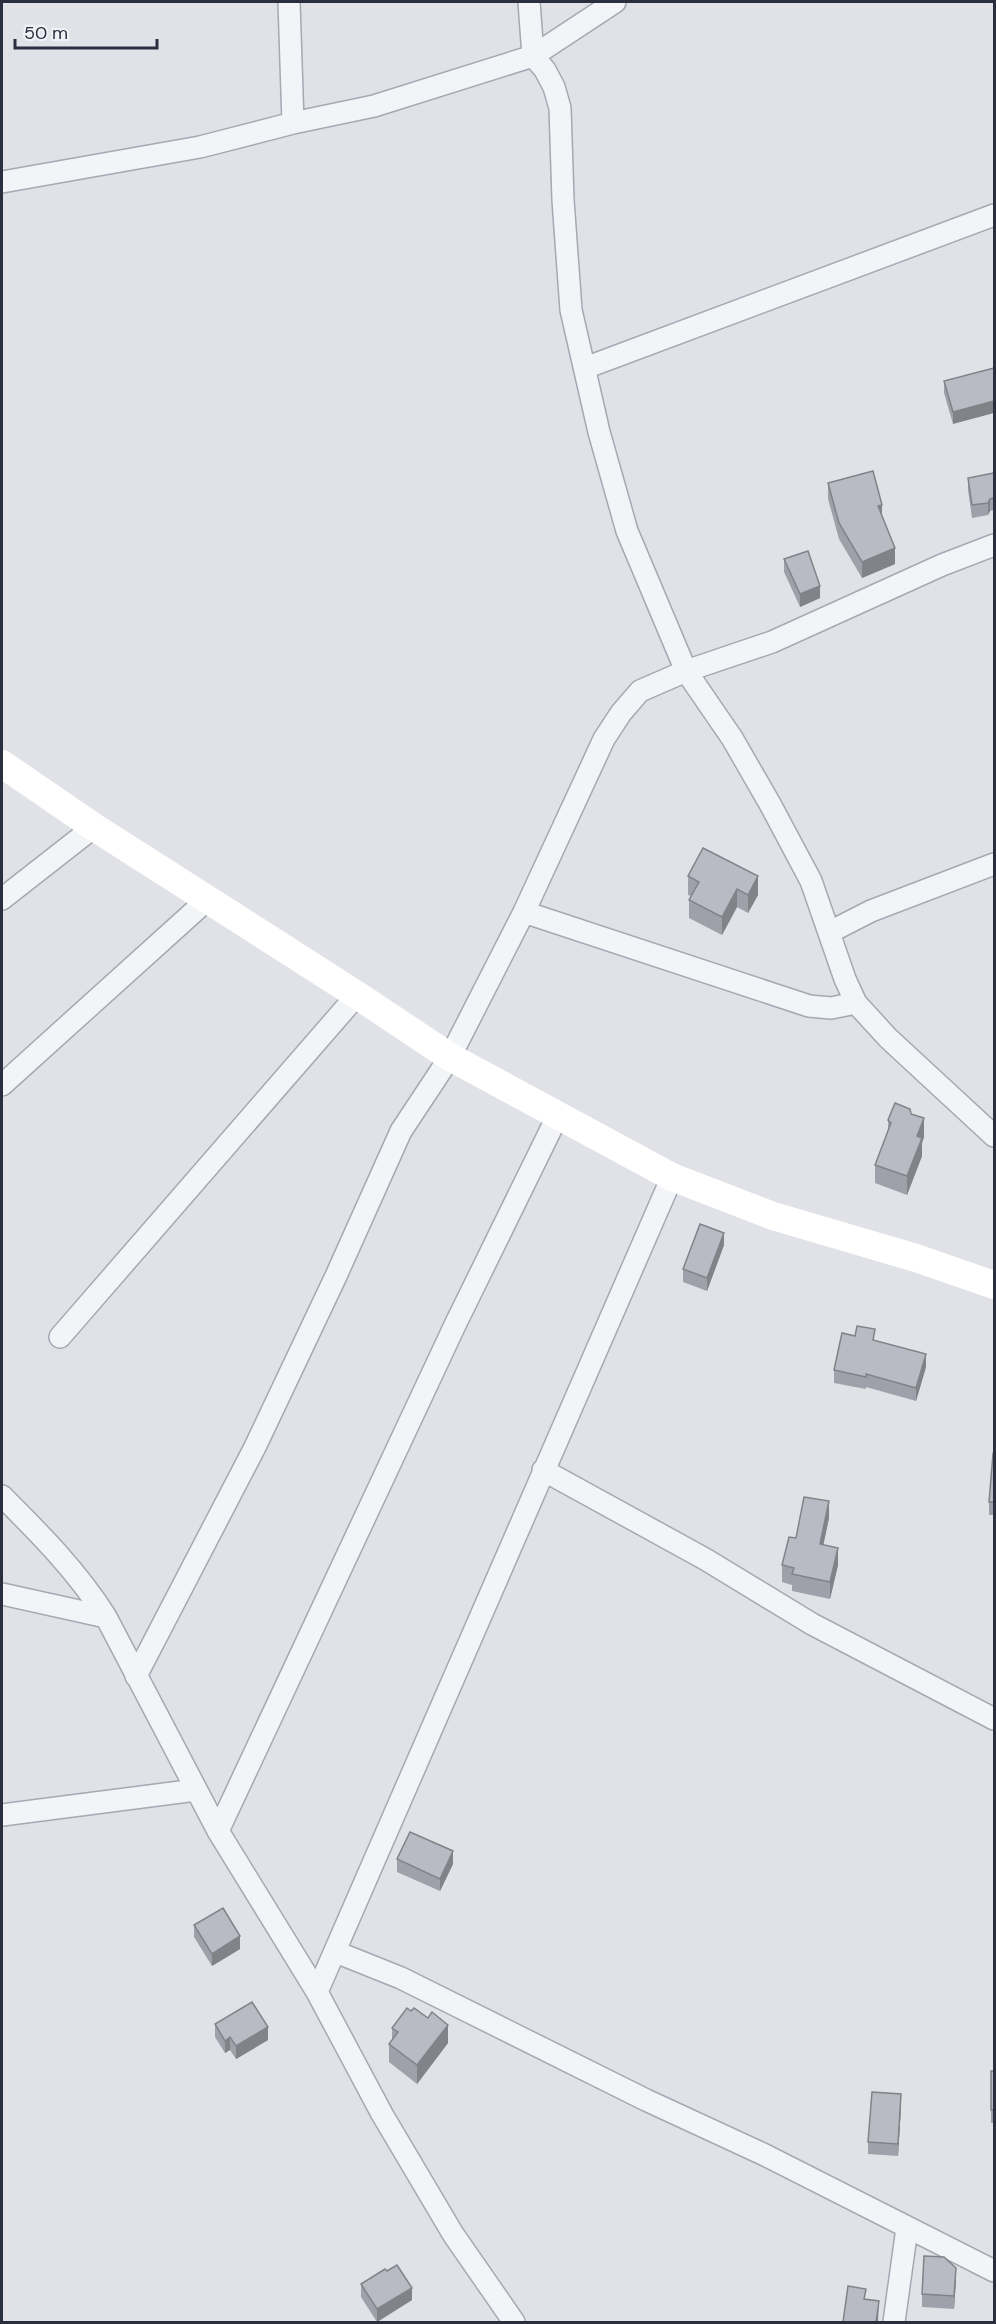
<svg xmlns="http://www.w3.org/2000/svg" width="996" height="2324" font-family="'DM Sans',sans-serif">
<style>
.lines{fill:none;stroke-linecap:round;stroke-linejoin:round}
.street-casing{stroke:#a6a8b2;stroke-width:24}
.street{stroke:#f3f4f7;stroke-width:21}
.secondary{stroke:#fff;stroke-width:28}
.wall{fill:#9ea1a9}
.shaded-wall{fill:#818389}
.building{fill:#b8bbc4;stroke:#818389;stroke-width:1.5}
</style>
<rect width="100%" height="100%" fill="#e1e2e8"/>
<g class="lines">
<g class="street-casing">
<path id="street" d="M289,2L293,123
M529,2L533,56L545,70L554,87L560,108L563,200L571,310L599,432L627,531L686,671L732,738L770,804L811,881L845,979L856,1003L888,1038L994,1136
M2,182L200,147L293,123L374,106L533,56L615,2
M585,368L994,215
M2,899L94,827
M524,912L809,1006L831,1008L856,1003
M830,932L871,911L994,864
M2,1085L207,900
M60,1337L357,995
M543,1470L705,1559L812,1624L994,1719
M2,1496C40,1534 77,1571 106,1617L218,1831L317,1992L382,2114L453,2234L514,2322
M2,1594L106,1617
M136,1676L255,1447L336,1276L401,1131L450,1057L524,912L604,739L621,713L640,691L686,671L772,642L942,565L994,545
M2,1815L196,1790
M218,1831L455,1325L557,1117
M336,1952L401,1978L646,2100L765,2155L994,2271
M317,1992L672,1177
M894,2322L907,2228"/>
</g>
<use href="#street" class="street"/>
<path class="secondary" d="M2,764L94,827L357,995L450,1057L672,1177L773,1216L916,1258L994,1285"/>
</g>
<path class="wall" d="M994,368L953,424L944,393V381Z
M994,473V510L990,511L988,515L972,518L968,490V478Z
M828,483L882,516L895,564L862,578L839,539L828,499Z
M784,559L820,598L800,607L784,572Z
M688,876L758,895L748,913L737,907L722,935L689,918V900L691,896L688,895Z
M911,1114L924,1137L922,1143V1156L907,1195L875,1183V1165L888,1132V1120Z
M724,1245L707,1291L683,1282V1269Z
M875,1340L926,1367L916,1401L866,1387V1389L834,1383V1370Z
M994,1455V1515H989V1502Z
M829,1518L823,1545L838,1565L830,1599L792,1591V1585L782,1582V1565L796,1538Z
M397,1859L453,1864L440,1891L397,1872Z
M194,1925L240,1949L212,1966L194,1937Z
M215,2024L268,2040L236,2059L230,2050L225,2053L215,2037Z
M392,2028L448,2043L417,2084L389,2062V2044L392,2040Z
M991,2071H994V2123H991Z
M901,2106L898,2156L868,2154V2142Z
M956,2280L954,2309L922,2307V2294Z
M361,2284L412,2300L377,2322L361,2297Z"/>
<path class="shaded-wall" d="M994,401V413L953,424V412Z
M990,499V511L988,515V503Z
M882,505V521L878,506Z
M895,548V564L862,578V562Z
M820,586V598L800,607V594Z
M758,876V895L748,913V895Z
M737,889V907L722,935V917Z
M924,1118V1137L922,1143V1156L907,1195V1176L917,1136Z
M724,1233V1245L707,1291V1278Z
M926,1354V1367L916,1401V1388Z
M829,1501V1518L820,1561V1544Z
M838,1548V1565L830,1599V1582Z
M453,1851V1864L440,1891V1879Z
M240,1936V1949L212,1966V1954Z
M448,2025V2043L417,2084V2065Z
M268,2027V2040L236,2059V2046Z
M230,2037V2050L225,2053V2041Z
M901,2094V2106L898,2156V2144Z
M956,2268V2280L954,2309V2296Z
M412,2288V2300L377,2322V2309Z
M879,2301L878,2322H876Z"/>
<path class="building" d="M994,368V401L953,412L944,381Z
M873,471L882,505L878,506L895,548L862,562L839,523L828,483Z
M994,473V498L990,499L988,503L972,505L968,478Z
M808,551L820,586L800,594L784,559Z
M703,848L758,876L748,895L737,889L722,917L689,900L699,882L688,876Z
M895,1103L910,1109L911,1114L924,1118L917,1136L922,1138L907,1176L875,1165L891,1123L888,1120Z
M700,1224L724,1233L707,1278L683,1269Z
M857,1326L875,1329L873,1340L926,1354L916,1388L866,1374V1377L834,1370L842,1333L855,1336Z
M993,1454L994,1455V1502H989Z
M804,1497L829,1501L820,1544L838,1548L830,1582L792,1574L794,1568L782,1565L789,1537L796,1538Z
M410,1832L453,1851L440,1879L397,1859Z
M223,1908L240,1936L212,1954L194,1925Z
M252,2002L268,2027L236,2046L230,2037L225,2041L215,2024Z
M407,2008L411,2011L414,2008L428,2018L432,2012L448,2025L417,2065L389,2044L398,2032L392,2028Z
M991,2071H994V2110H991Z
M872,2092L901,2094L898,2144L868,2142Z
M924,2256L944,2257L956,2268L954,2296L922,2294Z
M397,2265L412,2288L377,2309L361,2284L385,2269L387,2271Z
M848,2286L866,2289L864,2299L879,2301L876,2322H843Z"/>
<rect width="996" height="2324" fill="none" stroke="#2a2e3e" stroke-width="6"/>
<path d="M15 39v9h142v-9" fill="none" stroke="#2a2e3e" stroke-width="3"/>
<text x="24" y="39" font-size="18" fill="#2a2e3e" stroke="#f0f1f6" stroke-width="4.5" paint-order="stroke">50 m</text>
</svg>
